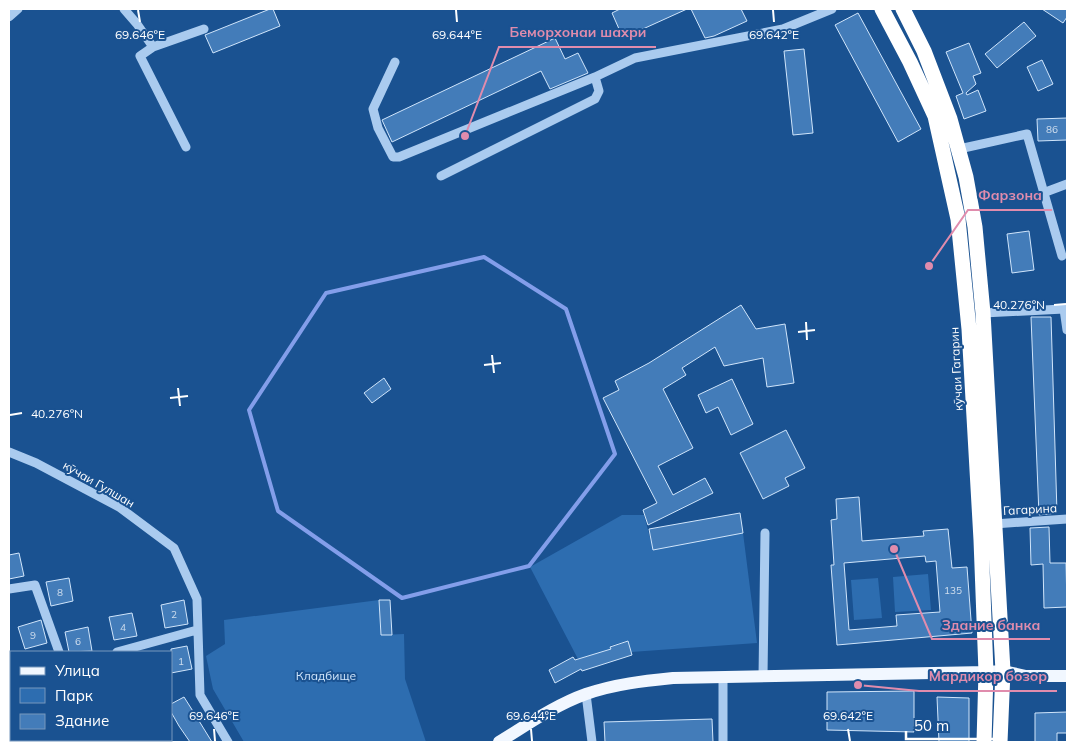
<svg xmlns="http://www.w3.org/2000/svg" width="1076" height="751" font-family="Mulish,sans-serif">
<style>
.green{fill:#2d6db0}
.building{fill:#437cb9;stroke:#d0e5fb;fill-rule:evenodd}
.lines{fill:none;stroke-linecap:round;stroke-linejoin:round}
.minor{stroke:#aacbef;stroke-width:9}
.major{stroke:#f1f7ff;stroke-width:12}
.highway{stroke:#fff;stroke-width:15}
.marked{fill:none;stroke:#839eea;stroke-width:4;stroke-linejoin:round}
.ticks{fill:none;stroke:#fff;stroke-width:2}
.labels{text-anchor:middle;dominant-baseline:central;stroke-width:4;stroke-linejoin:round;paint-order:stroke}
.number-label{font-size:10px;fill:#d0deee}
.street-label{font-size:12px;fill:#fff;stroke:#1a5291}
.park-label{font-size:12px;fill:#d0e5fb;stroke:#1a5291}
.ticks-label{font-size:12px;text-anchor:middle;fill:#fff;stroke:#1a5291;stroke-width:4;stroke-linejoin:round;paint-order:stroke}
.leader{fill:none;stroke:#e08cad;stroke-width:2}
.callout-dot{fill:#e08cad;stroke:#1a5291;stroke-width:2}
.callout-label{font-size:14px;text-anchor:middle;font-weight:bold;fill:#e08cad;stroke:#1a5291;stroke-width:4;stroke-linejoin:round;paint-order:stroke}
</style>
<rect width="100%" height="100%" fill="#1a5291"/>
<path class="green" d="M622,515H644L653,549L743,533L757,643L631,652L627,641L610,646L611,649L578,659L530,567Z
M928,574L931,610L895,612L893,577Z
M878,578L882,618L854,620L851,580Z
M379,600L381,635L404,634L405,679L426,742H244L213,689L206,656L225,644L224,620Z"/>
<path class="building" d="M270,9H273L280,26L213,53L205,35Z
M620,9H687L623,38L612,13Z
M691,9H741L747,21L714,36L705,38Z
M1042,9H1067V17L1063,23Z
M858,13L921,129L898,142L835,25Z
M1024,22L1036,36L997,68L985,54Z
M555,38L565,59L578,53L588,73L550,89L541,71L392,142L382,120Z
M969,43L981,73L973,76L976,84L966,93L967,95L978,90L986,111L964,119L956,96L963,93L946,52Z
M804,49L813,133L793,135L784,51Z
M1042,60L1053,84L1038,91L1027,67Z
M1067,118V140L1038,141L1037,119Z
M1029,231L1034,270L1012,273L1007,234Z
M741,305L756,329L785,324L794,383L767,387L763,358L724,366L715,347L682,368L686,375L663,389L693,448L658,466L673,495L705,478L713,493L648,525L643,510L657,503L603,398L619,390L615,381L649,363Z
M1031,317H1051L1057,513L1039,515Z
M384,378L391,389L372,403L364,393Z
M732,379L753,424L731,435L718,407L706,413L698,395Z
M786,430L805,468L785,478L789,486L763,499L740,453Z
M859,497L862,541L924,536L923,531L948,529L952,568L967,567L972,633L837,645L831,565H834L831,520L837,519L836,499ZM925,556L926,562L936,561L940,612L896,615L897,626L849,630L844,563Z
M740,513L743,533L653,550L649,529Z
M1049,527L1050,563H1066L1067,607L1044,608L1043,564L1031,565L1030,528Z
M19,553L24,576L9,579V555Z
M69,578L73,601L51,606L46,582Z
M184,600L188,624L165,628L161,605Z
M379,600H390L392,635H381Z
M132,613L137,636L114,640L109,617Z
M41,620L47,643L25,649L18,627Z
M88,627L92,651L69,652L65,632Z
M628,641L632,655L582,671L581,669L555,683L549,670L573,657L575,660L611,649L610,647Z
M187,646L192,669L171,673V649Z
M914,691V732L827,730V692Z
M184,697L196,716L212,742H190L179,726L171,712V704Z
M937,697L969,698V742H939Z
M1067,712V733H1057V742H1035V713Z
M712,719L713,742H605L604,722Z"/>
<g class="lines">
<path class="minor" d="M124,9L137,24L153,47L204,29
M9,17L18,9
M153,47L140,56L186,147
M395,62L373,109L378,128L393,157H399L595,77L635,58L783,29L832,9
M959,149L1027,134L1062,256
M441,176L595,99L599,91L595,77
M1043,193L1067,184
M983,313L1064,309L1067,330
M9,452L36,463L119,507L174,548L197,599L200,695L228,742
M994,524L1067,519
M9,589L35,585L59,652
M117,652L197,630
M763,676L765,533
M723,677V742
M586,694L592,742"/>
<path class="major" d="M499,742C527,725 555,705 586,694C615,684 644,681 673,678L986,672L1003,671L1026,676H1067"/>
<path class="highway" d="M882,9L910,62L935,116L958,219L969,329L981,540L986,672L984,742
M903,9L924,51L950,119L966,177L975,227L983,313L1003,671L1000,742"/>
</g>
<path class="marked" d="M484,257L566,309L615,454L529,566L402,598L278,511L249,410L326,293Z"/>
<path class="ticks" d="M138,10L140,22M456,10L457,22M773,10L774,22M1054,305L1066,304M806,322L807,340M798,332L815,330M492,355L494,373M484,365L501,363M178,388L180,406M170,398L188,396M10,415L22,413M214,729L215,741M531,729L532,741M848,729L850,741"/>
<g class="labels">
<g class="number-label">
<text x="1052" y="129">86</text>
<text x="953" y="590">135</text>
<text x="60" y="592">8</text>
<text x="174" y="614">2</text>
<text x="123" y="627">4</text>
<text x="33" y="635">9</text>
<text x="78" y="641">6</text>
<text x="181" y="661">1</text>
</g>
<g class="street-label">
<text transform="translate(956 369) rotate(-93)">кӯчаи Гагарин</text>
<text transform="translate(99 484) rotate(30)">кӯчаи Гулшан</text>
<text transform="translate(1030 509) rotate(-3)">Гагарина</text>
</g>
<g class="park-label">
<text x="326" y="675">Кладбище</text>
</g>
</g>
<g class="ticks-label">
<text x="140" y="39">69.646°E</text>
<text x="457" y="39">69.644°E</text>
<text x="774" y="39">69.642°E</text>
<text x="1019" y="309">40.276°N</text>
<text x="57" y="418">40.276°N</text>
<text x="214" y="720">69.646°E</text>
<text x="531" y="720">69.644°E</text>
<text x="848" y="720">69.642°E</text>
</g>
<path class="leader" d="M465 136L499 47H656M929 266L968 210H1052M894 549L932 639H1050M858 685L919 691H1057"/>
<g class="callout-dot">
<circle cx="465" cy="136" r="5"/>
<circle cx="929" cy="266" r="5"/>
<circle cx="894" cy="549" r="5"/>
<circle cx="858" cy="685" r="5"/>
</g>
<g class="callout-label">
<text x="578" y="37">Беморхонаи шахри</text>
<text x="1010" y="200">Фарзона</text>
<text x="991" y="630">Здание банка</text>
<text x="988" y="681">Мардикор бозор</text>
</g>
<rect width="1076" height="751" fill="none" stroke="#ffffff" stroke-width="20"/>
<rect x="10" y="651" width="162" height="90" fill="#1a5291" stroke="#7697bd"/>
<rect x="20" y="667" width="25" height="8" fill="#f1f7ff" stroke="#7697bd"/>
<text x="55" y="676" font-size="15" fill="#ffffff">Улица</text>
<rect x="20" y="688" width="25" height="15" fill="#2d6db0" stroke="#7697bd"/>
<text x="55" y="701" font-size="15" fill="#ffffff">Парк</text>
<rect x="20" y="714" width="25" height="15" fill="#437cb9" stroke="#7697bd"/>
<text x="55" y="726" font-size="15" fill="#ffffff">Здание</text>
<path d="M906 731v8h92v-8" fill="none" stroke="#ffffff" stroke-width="2.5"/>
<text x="914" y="731" font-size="15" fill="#ffffff" stroke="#1a5291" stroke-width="4" paint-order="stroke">50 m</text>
</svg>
